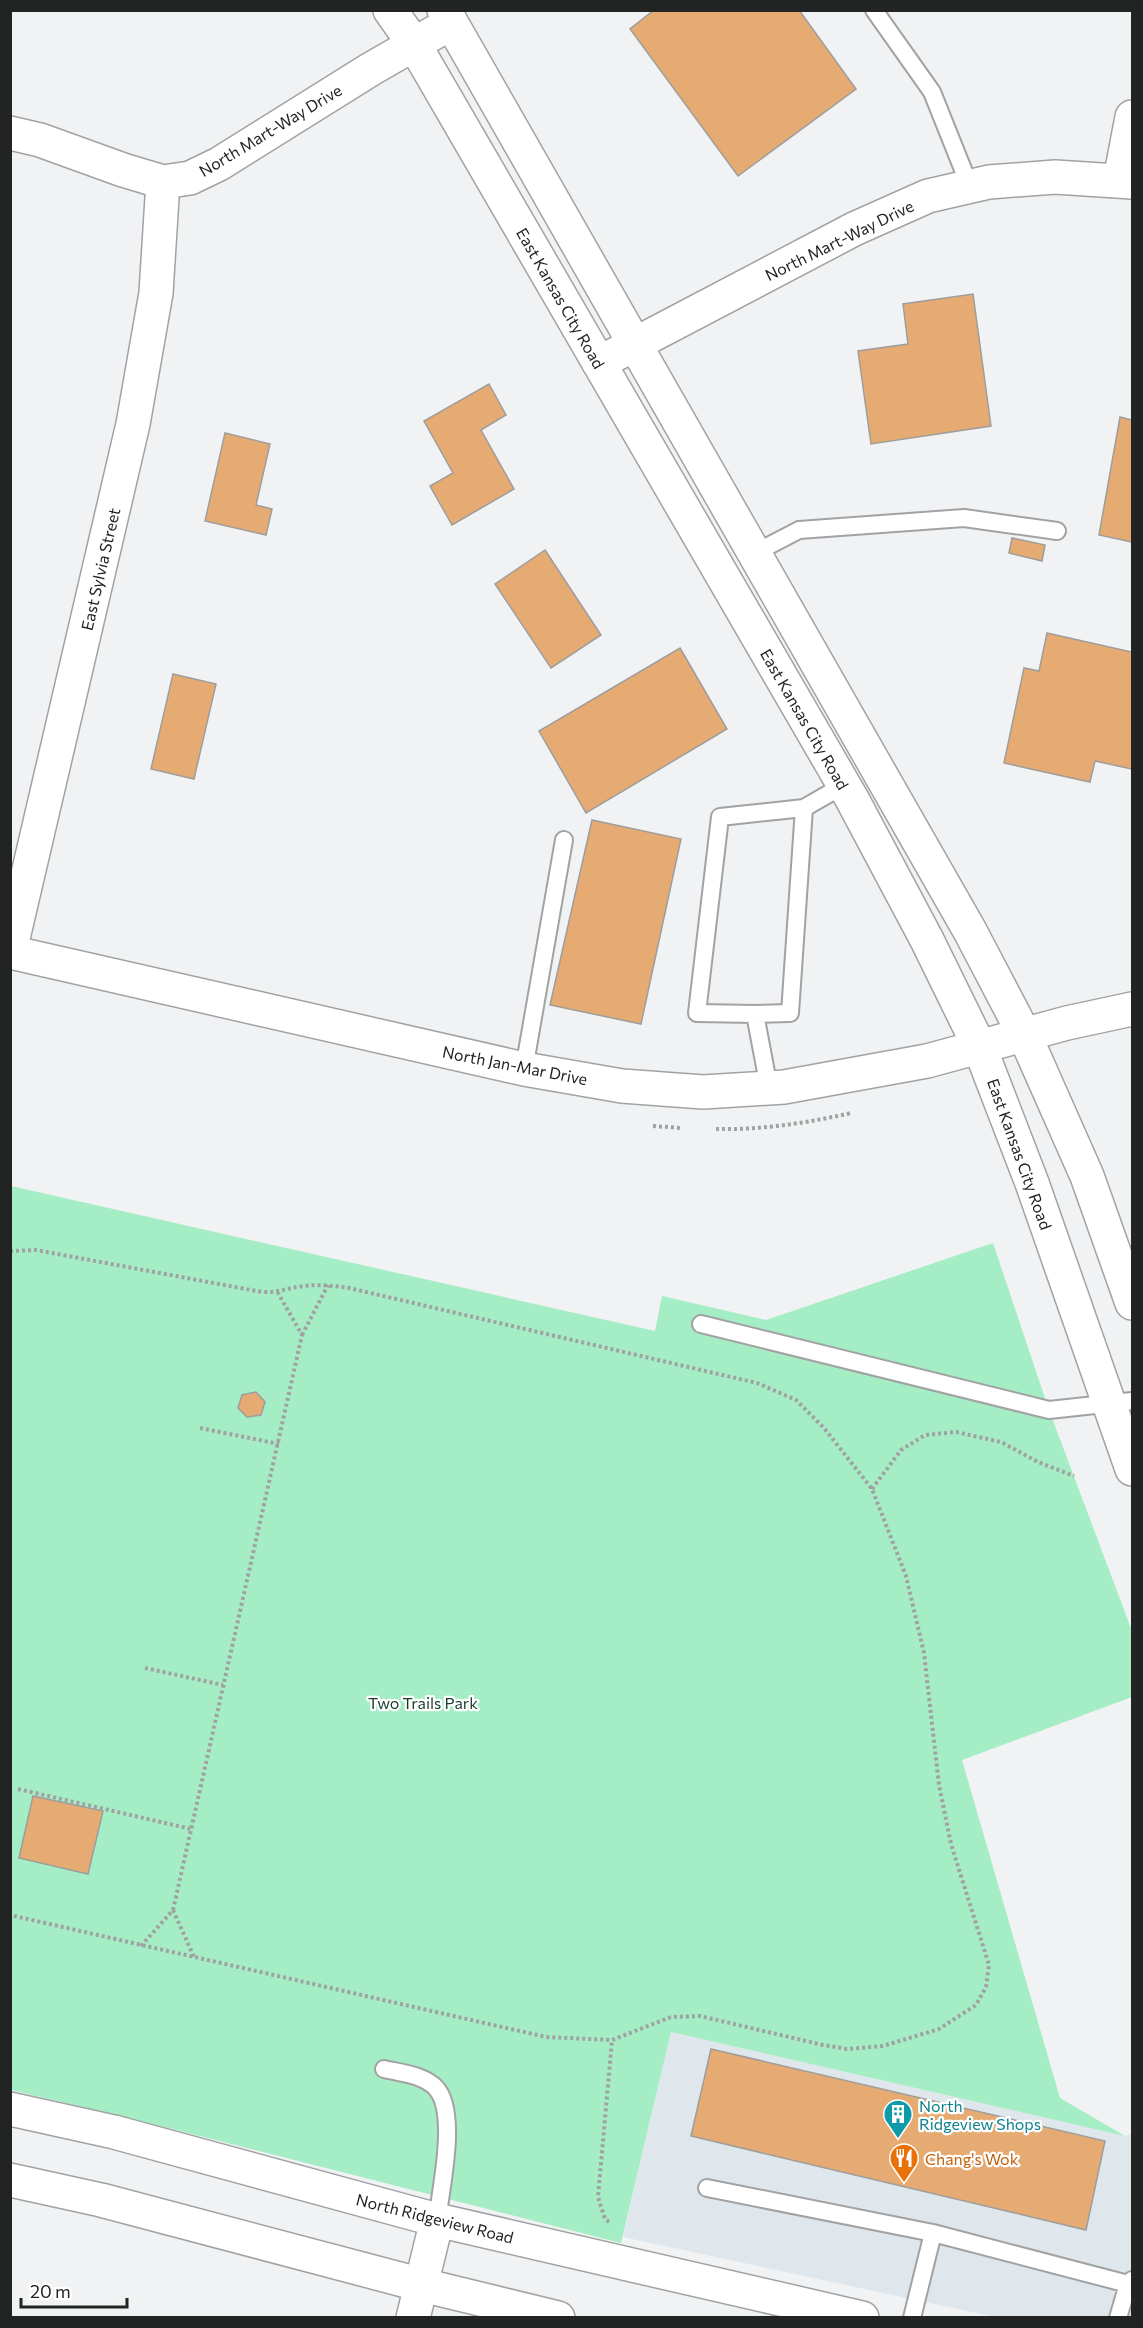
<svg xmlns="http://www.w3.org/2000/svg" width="1143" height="2328" font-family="Commissioner,sans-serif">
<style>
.built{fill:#dfe7ed}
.green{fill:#a5edc5}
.building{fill:#e6ab73;stroke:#9e9d9c;stroke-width:1.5}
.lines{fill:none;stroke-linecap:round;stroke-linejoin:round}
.lane-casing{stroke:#a1a2a3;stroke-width:20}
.street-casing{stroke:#a1a2a3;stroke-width:36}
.secondary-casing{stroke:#a1a2a3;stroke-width:36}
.path{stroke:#a0a1a2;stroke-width:4;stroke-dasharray:3 3;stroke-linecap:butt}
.lane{stroke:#fff;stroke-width:16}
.street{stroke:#fff;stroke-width:33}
.secondary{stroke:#fff;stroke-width:33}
.labels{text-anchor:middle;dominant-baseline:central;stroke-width:4.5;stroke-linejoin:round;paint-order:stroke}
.street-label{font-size:16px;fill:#222323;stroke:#fff}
.park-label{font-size:16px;fill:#183b2a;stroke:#fff}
.culture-label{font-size:16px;fill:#0d838f;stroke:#fff;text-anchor:start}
.food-label{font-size:16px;fill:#c56008;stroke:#fff;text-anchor:start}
</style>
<rect width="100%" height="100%" fill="#f1f2f3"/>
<path class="built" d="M671,2032L1125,2136L1132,2133V2317H995L623,2237Z"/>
<path class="green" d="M11,1186L655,1331L662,1296L766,1320L993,1243L1049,1410L1132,1631V1697L962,1760L1060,2098L1125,2136L671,2032L621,2243L117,2115L11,2090Z"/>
<path class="building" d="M654,10H799L856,89L738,176L630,29Z
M973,294L991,426L871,444L858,351L908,344L903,304Z
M489,384L506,415L481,430L514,489L452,525L430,486L453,473L424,421Z
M1120,417L1132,420V542L1099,535Z
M225,433L270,444L256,505L272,509L266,535L205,521Z
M1012,538L1045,545L1042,561L1009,553Z
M545,550L601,635L551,668L495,584Z
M1047,633L1132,652V769L1095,761L1090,782L1004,763L1024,668L1039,671Z
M680,648L727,729L586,813L539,731Z
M173,674L216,684L194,779L151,769Z
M592,820L681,839L641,1024L550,1005Z
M256,1392L265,1402L261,1415L247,1417L238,1408L242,1395Z
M33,1796L103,1811L88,1874L19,1858Z
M711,2049L1105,2141L1086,2230L691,2136Z"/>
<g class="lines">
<g class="lane-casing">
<path id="lane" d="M874,10L932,92L970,187
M755,553L799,530L964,518L1057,531
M804,808L844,785
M755,1014L790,1013L804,808L720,817L697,1013L755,1014L769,1088
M524,1069L564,840
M701,1324L1049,1410L1132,1401
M384,2069C401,2073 424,2075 436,2088C458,2112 441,2188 437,2220
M707,2188L933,2233
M912,2318L933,2233L1128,2284L1132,2280
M1118,2318L1128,2284L1132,2283"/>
</g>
<g class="street-casing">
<path id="street" d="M10,133L40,140L123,170L163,182L190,178L219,164L371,69L451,23
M1120,180L1132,117
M599,363L854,229L928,196L989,182L1055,177L1132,182
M10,951L133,424L156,293L163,182
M10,952L524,1069L622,1086L703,1092L784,1087L927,1061L1067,1023L1132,1009
M413,2318L437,2220"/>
</g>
<g class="secondary-casing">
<path id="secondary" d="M390,10L414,44L852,799L927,940L980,1048L1032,1183L1132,1469
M444,10L970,931L1025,1036L1087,1176L1132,1303
M10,2109L114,2132L437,2220L862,2318
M10,2180L101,2200L422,2285L558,2318"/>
</g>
<path class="path" d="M653,1126L681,1128
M716,1129C761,1130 807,1123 851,1113
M10,1251L36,1250L262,1292C279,1293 290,1287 305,1286C320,1284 335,1286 349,1288L757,1383L796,1400L824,1428L872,1489L906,1576L924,1653L939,1785L951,1844L989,1965L986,1987L976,2005L939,2029L883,2046L847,2049L823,2045L700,2016L671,2017L612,2040L546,2037L10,1915
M302,1335L328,1285
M200,1428L279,1444
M872,1489L901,1450L925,1435L956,1432L1001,1442L1038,1462L1074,1476
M145,1668L223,1685
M18,1789L191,1829
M173,1910L194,1957
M141,1946L173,1910L302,1335L278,1293
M609,2222L605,2219L598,2197L612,2040"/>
<use href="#lane" class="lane"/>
<use href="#street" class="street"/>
<use href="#secondary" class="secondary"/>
</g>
<defs>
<g id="building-pin" transform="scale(1.5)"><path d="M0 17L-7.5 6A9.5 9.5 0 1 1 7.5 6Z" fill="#0f9aa8" stroke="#fff"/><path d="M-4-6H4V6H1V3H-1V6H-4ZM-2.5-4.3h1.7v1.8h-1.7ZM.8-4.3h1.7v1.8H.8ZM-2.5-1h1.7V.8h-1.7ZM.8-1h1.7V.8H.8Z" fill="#fff"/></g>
<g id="restaurant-pin" transform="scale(1.5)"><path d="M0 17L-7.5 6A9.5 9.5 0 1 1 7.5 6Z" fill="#e8710a" stroke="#fff"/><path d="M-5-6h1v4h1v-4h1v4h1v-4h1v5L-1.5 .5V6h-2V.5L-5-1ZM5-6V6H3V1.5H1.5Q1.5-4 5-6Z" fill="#fff"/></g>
</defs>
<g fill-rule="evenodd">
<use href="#building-pin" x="898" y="2114"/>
<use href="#restaurant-pin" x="904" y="2158"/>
</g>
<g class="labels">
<g class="street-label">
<text transform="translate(270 130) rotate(-31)">North Mart-Way Drive</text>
<text transform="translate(839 240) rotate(-26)">North Mart-Way Drive</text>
<text transform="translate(561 298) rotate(60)">East Kansas City Road</text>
<text transform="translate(100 569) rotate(-77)">East Sylvia Street</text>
<text transform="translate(805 719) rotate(60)">East Kansas City Road</text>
<text transform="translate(515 1065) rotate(11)">North Jan-Mar Drive</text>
<text transform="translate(1020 1154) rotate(70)">East Kansas City Road</text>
<text transform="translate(435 2218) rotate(14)">North Ridgeview Road</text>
</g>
<g class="park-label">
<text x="423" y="1702">Two Trails Park</text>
</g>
<g class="culture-label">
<text x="919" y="2105">North<tspan x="919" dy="18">Ridgeview Shops</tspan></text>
</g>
<g class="food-label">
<text x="925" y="2158">Chang's Wok</text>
</g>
</g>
<rect width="1143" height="2328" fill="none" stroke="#222323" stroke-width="24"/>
<path d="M21 2298v9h106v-9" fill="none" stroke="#222323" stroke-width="3"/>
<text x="30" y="2298" font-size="18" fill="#222323" stroke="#ffffff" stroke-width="4.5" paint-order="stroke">20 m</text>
</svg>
